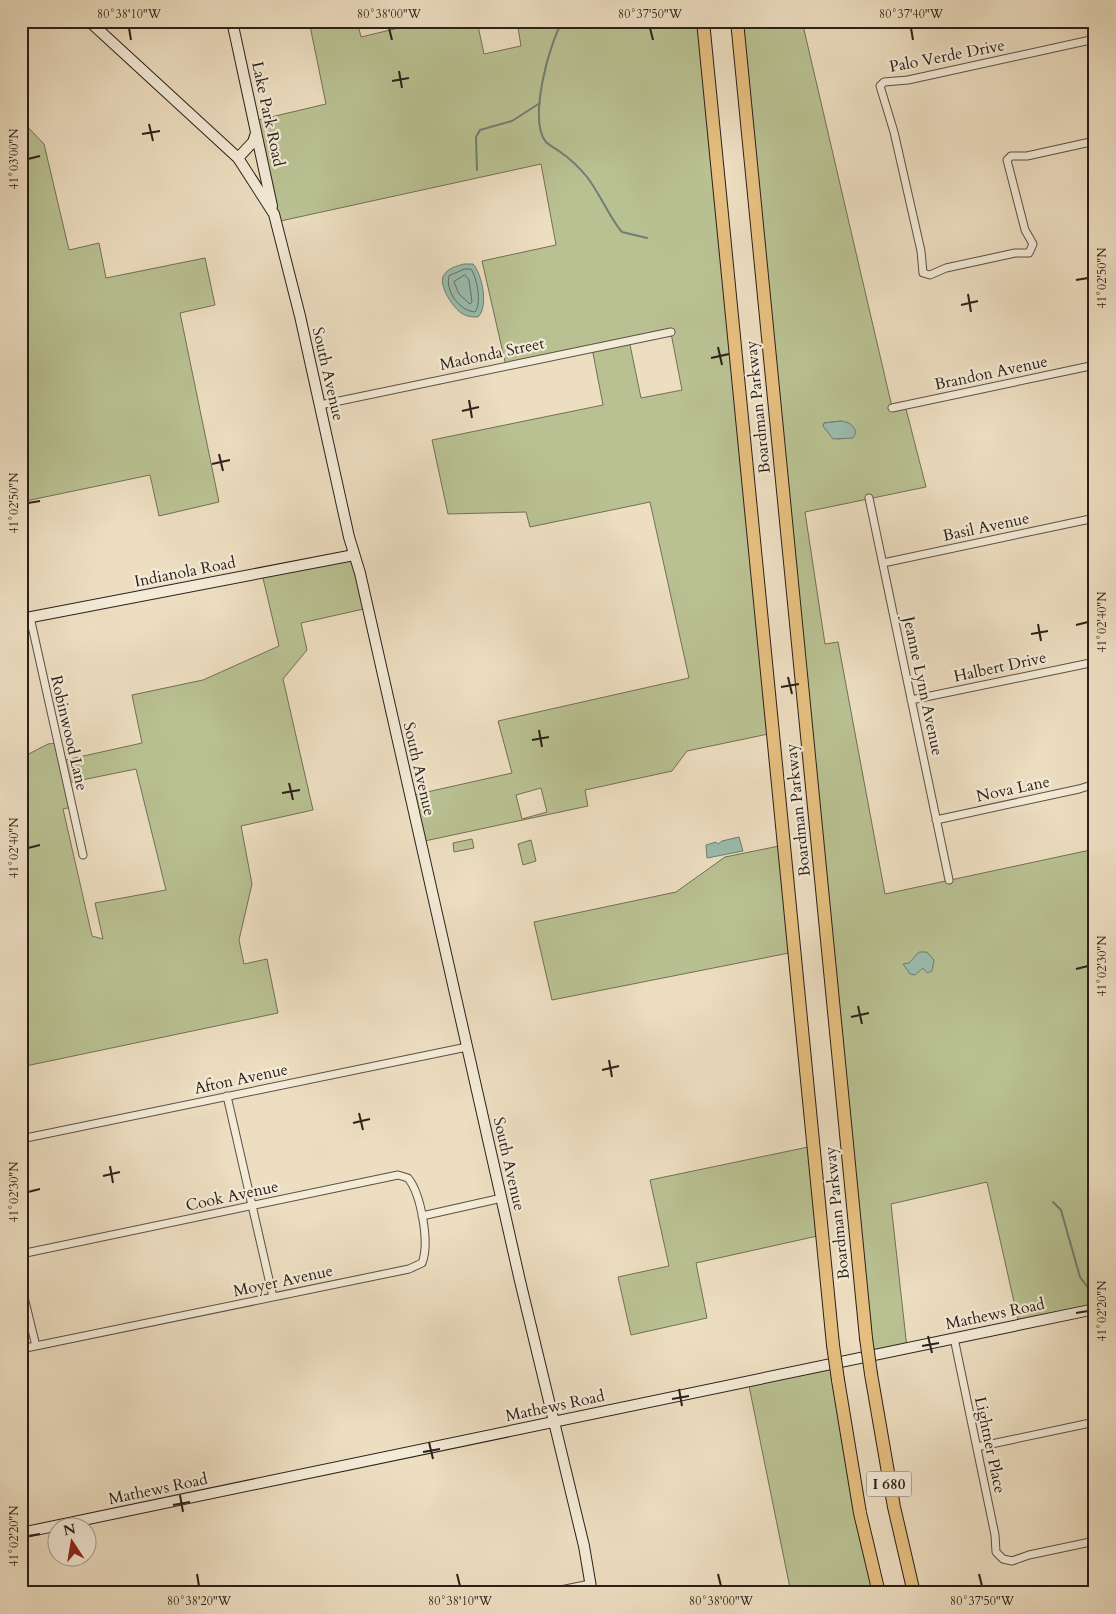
<svg xmlns="http://www.w3.org/2000/svg" width="1116" height="1614" font-family="Cardo,serif">
<style>
.green{fill:#b9c192;stroke:#727056;fill-rule:evenodd}
.water{fill:#9abdae;stroke:#6e7e72}
.lines{fill:none;stroke-linecap:round;stroke-linejoin:round}
.shore{stroke:#636e64;stroke-width:1}
.stream{stroke:#6e7e72;stroke-width:2}
.street-casing{stroke:#5c5043;stroke-width:9}
.secondary-casing{stroke:#2c2019;stroke-width:12}
.highway-casing{stroke:#2c2019;stroke-width:14}
.street{stroke:#f3ead7;stroke-width:7}
.secondary{stroke:#f3ead7;stroke-width:10}
.highway{stroke:#e6bf80;stroke-width:12}
.highway-bridge-casing{stroke:#2c2019;stroke-width:14;stroke-linecap:butt}
.highway-bridge{stroke:#e6bf80;stroke-width:12}
.ticks{fill:none;stroke:#2c2019;stroke-width:2}
.labels{text-anchor:middle;dominant-baseline:central;stroke-width:4.5;stroke-linejoin:round;paint-order:stroke}
.shield{fill:#f3ead7;stroke:#685d52;stroke-width:1}
.shield-label{font-size:15px;font-weight:bold;fill:#2c2019}
.street-label{font-size:16px;fill:#2c2019;stroke:#f3ead7}
.neatline{fill:none;stroke:#2c2019;stroke-width:2}
.ticks-label{font-size:12px;text-anchor:middle;fill:#2c2019}
</style>
<rect width="100%" height="100%" fill="#eddec1"/>
<filter id="stains"><feTurbulence type="fractalNoise" baseFrequency=".004" numOctaves="4"/><feColorMatrix values="0 0 0 0 .2 0 0 0 0 .09 0 0 0 0 .02 0 0 0 .5 -.17"/></filter>
<radialGradient id="worn" r=".72"><stop offset=".6" stop-color="#630" stop-opacity="0"/><stop offset="1" stop-color="#630" stop-opacity=".3"/></radialGradient>
<path class="green" d="M309,21H357L361,37L411,25V21H477L484,54L521,46L517,21H703L773,733L687,751L672,771L585,790L588,806L420,842L409,796L512,773L498,721L689,678L650,502L530,527L526,512L448,514L432,440L603,405L592,348L506,366L482,261L556,245L541,164L276,222L254,121L326,104ZM671,333L682,390L641,398L629,340ZM541,788L547,812L522,819L516,795Z
M737,21H802L892,407L905,405L926,487L805,512L825,644L838,642L885,894L1095,849V1309L1019,1324L987,1182L891,1204L907,1348L869,1355ZM841,421L853,437L838,439L824,423Z
M21,120L44,144L69,250L99,243L106,278L205,258L215,305L180,313L219,502L159,516L150,475L21,502Z
M354,555L368,608L301,623L307,650L283,679L313,810L241,826L252,884L239,940L244,964L267,959L278,1013L21,1067V758L48,744L57,743L61,761L142,743L132,695L203,680L279,646L262,574ZM136,769L166,890L95,903L103,939L92,936L63,809L72,807L67,783Z
M472,839L474,848L454,852L453,843Z
M531,840L536,861L523,865L518,844Z
M784,845L794,952L552,1000L534,922L676,892L725,857Z
M813,1146L822,1235L696,1263L707,1318L631,1335L618,1277L669,1266L650,1180Z
M835,1363L879,1593H791L748,1381Z"/>
<path class="water" d="M464,264H473C482,274 489,306 478,317C473,317 468,317 463,314C454,310 437,284 444,275C448,268 457,266 464,264Z
M841,421C848,422 853,424 856,432L853,438L833,439L823,426L824,423Z
M739,837L743,851L707,858L706,845L716,842L718,844L722,841Z
M919,952H927L934,960L932,971L927,973L923,968L915,975L910,974L903,964L909,963Z"/>
<g class="lines">
<path class="shore" d="M465,269H471C477,278 482,303 475,312C460,311 445,292 449,276Z
M465,275L469,280L472,302L470,304L459,294L454,282Z"/>
<path class="stream" d="M563,21C549,42 528,121 546,142C550,146 555,148 559,151C569,158 579,167 587,177C599,192 611,220 622,232L647,238
M477,170L476,137L480,130L512,121L540,103
M1053,1202L1061,1210L1080,1277L1095,1297"/>
<g class="street-casing">
<path id="street" d="M1095,39L908,80L884,82L880,86L894,132L921,251L923,273L930,275L946,268L1015,253H1029L1033,244L1025,230L1007,160L1011,156H1027L1095,141
M320,405L671,332
M892,408L1095,365
M869,498L949,880
M883,563L1095,518
M30,617L83,855
M911,700L1095,662
M936,820L1079,789L1095,784
M227,1096L273,1297
M21,1139L467,1047
M422,1216L502,1198
M21,1254L398,1175L408,1178C421,1194 430,1243 422,1263L409,1269L21,1349
M21,1285L36,1346
M954,1338L995,1535L996,1552L1003,1559L1012,1561L1029,1555L1095,1541
M977,1447L1095,1422
M546,1593L590,1584"/>
</g>
<g class="secondary-casing">
<path id="secondary" d="M89,21L238,158L274,214L300,316L349,537L360,573L520,1281L584,1546L592,1593
M232,21L272,206
M238,158L253,142L256,133
M21,619L354,555
M21,1533L1095,1309"/>
</g>
<g class="highway-casing">
<path id="highway" d="M703,21L833,1345
M737,21L866,1338
M871,1374L894,1507L914,1593
M838,1380L860,1513L879,1593"/>
</g>
<use href="#street" class="street"/>
<use href="#secondary" class="secondary"/>
<use href="#highway" class="highway"/>
<g class="highway-bridge-casing">
<path id="highway-bridge" d="M866,1338L871,1374
M833,1345L838,1380"/>
</g>
<use href="#highway-bridge" class="highway-bridge"/>
</g>
<path class="ticks" d="M129,28L131,40M389,28L392,40M650,28L653,40M911,28L913,40M399,71L402,88M392,81L409,78M149,124L153,141M142,134L160,131M28,159L40,156M1076,280L1088,278M968,294L971,312M961,305L978,301M718,347L722,365M711,358L729,354M469,400L472,418M462,411L479,407M219,454L223,471M212,464L230,460M28,503L40,501M1038,624L1041,641M1076,625L1088,622M1031,634L1048,631M788,677L792,694M781,687L799,684M539,730L542,747M532,740L549,737M289,783L293,800M282,793L300,790M28,848L40,845M1076,969L1088,966M858,1006L862,1024M851,1017L869,1013M609,1060L612,1077M602,1070L619,1066M359,1113L363,1130M353,1123L370,1119M110,1166L113,1183M103,1176L120,1172M28,1192L40,1189M1076,1313L1088,1311M928,1336L932,1353M922,1346L939,1343M679,1389L682,1406M672,1399L689,1396M429,1442L433,1459M423,1452L440,1449M180,1495L183,1512M173,1505L190,1502M28,1536L40,1534M197,1574L199,1586M457,1574L460,1586M718,1574L721,1586M979,1574L982,1586"/>
<g class="labels">
<rect class="shield" x="866.5" y="1471.5" width="45" height="25" rx="4"/>
<g class="shield-label">
<text x="889" y="1484">I 680</text>
</g>
<g class="street-label">
<text transform="translate(947 56) rotate(-11)">Palo Verde Drive</text>
<text transform="translate(268 114) rotate(78)">Lake Park Road</text>
<text transform="translate(492 354) rotate(-12)">Madonda Street</text>
<text transform="translate(991 373) rotate(-12)">Brandon Avenue</text>
<text transform="translate(328 374) rotate(77)">South Avenue</text>
<text transform="translate(758 407) rotate(-96)">Boardman Parkway</text>
<text transform="translate(986 527) rotate(-12)">Basil Avenue</text>
<text transform="translate(185 572) rotate(-11)">Indianola Road</text>
<text transform="translate(1000 667) rotate(-12)">Halbert Drive</text>
<text transform="translate(923 686) rotate(78)">Jeanne Lynn Avenue</text>
<text transform="translate(69 733) rotate(77)">Robinwood Lane</text>
<text transform="translate(419 769) rotate(77)">South Avenue</text>
<text transform="translate(1013 789) rotate(-12)">Nova Lane</text>
<text transform="translate(798 810) rotate(-96)">Boardman Parkway</text>
<text transform="translate(241 1079) rotate(-12)">Afton Avenue</text>
<text transform="translate(509 1164) rotate(77)">South Avenue</text>
<text transform="translate(232 1196) rotate(-12)">Cook Avenue</text>
<text transform="translate(837 1213) rotate(-96)">Boardman Parkway</text>
<text transform="translate(283 1281) rotate(-12)">Moyer Avenue</text>
<text transform="translate(995 1314) rotate(-12)">Mathews Road</text>
<text transform="translate(555 1406) rotate(-12)">Mathews Road</text>
<text transform="translate(990 1445) rotate(78)">Lightner Place</text>
<text transform="translate(158 1489) rotate(-12)">Mathews Road</text>
</g>
</g>
<rect width="1116" height="1614" fill="none" stroke="#eddec1" stroke-width="55"/>
<g transform="translate(72 1542) rotate(348)"><circle r="24" fill="#f3ead7" stroke="#a3998b"/>
<path d="M0-4L9 19L0 12L-9 19Z" fill="#8f2418"/>
<text y="-8" font-size="14" font-weight="bold" text-anchor="middle" fill="#2c2019">N</text>
</g>
<rect x="28" y="28" width="1060" height="1558" class="neatline"/>
<g class="ticks-label">
<text x="129" y="18">80°38'10"W</text>
<text x="389" y="18">80°38'00"W</text>
<text x="650" y="18">80°37'50"W</text>
<text x="911" y="18">80°37'40"W</text>
<text transform="translate(14 159) rotate(-90)" y="4">41°03'00"N</text>
<text transform="translate(1102 278) rotate(-90)" y="4">41°02'50"N</text>
<text transform="translate(14 503) rotate(-90)" y="4">41°02'50"N</text>
<text transform="translate(1102 622) rotate(-90)" y="4">41°02'40"N</text>
<text transform="translate(14 848) rotate(-90)" y="4">41°02'40"N</text>
<text transform="translate(1102 966) rotate(-90)" y="4">41°02'30"N</text>
<text transform="translate(14 1192) rotate(-90)" y="4">41°02'30"N</text>
<text transform="translate(1102 1311) rotate(-90)" y="4">41°02'20"N</text>
<text transform="translate(14 1536) rotate(-90)" y="4">41°02'20"N</text>
<text x="199" y="1605">80°38'20"W</text>
<text x="460" y="1605">80°38'10"W</text>
<text x="721" y="1605">80°38'00"W</text>
<text x="982" y="1605">80°37'50"W</text>
</g>
<rect width="100%" height="100%" filter="url(#stains)"/>
<rect width="100%" height="100%" fill="url(#worn)"/>
</svg>
